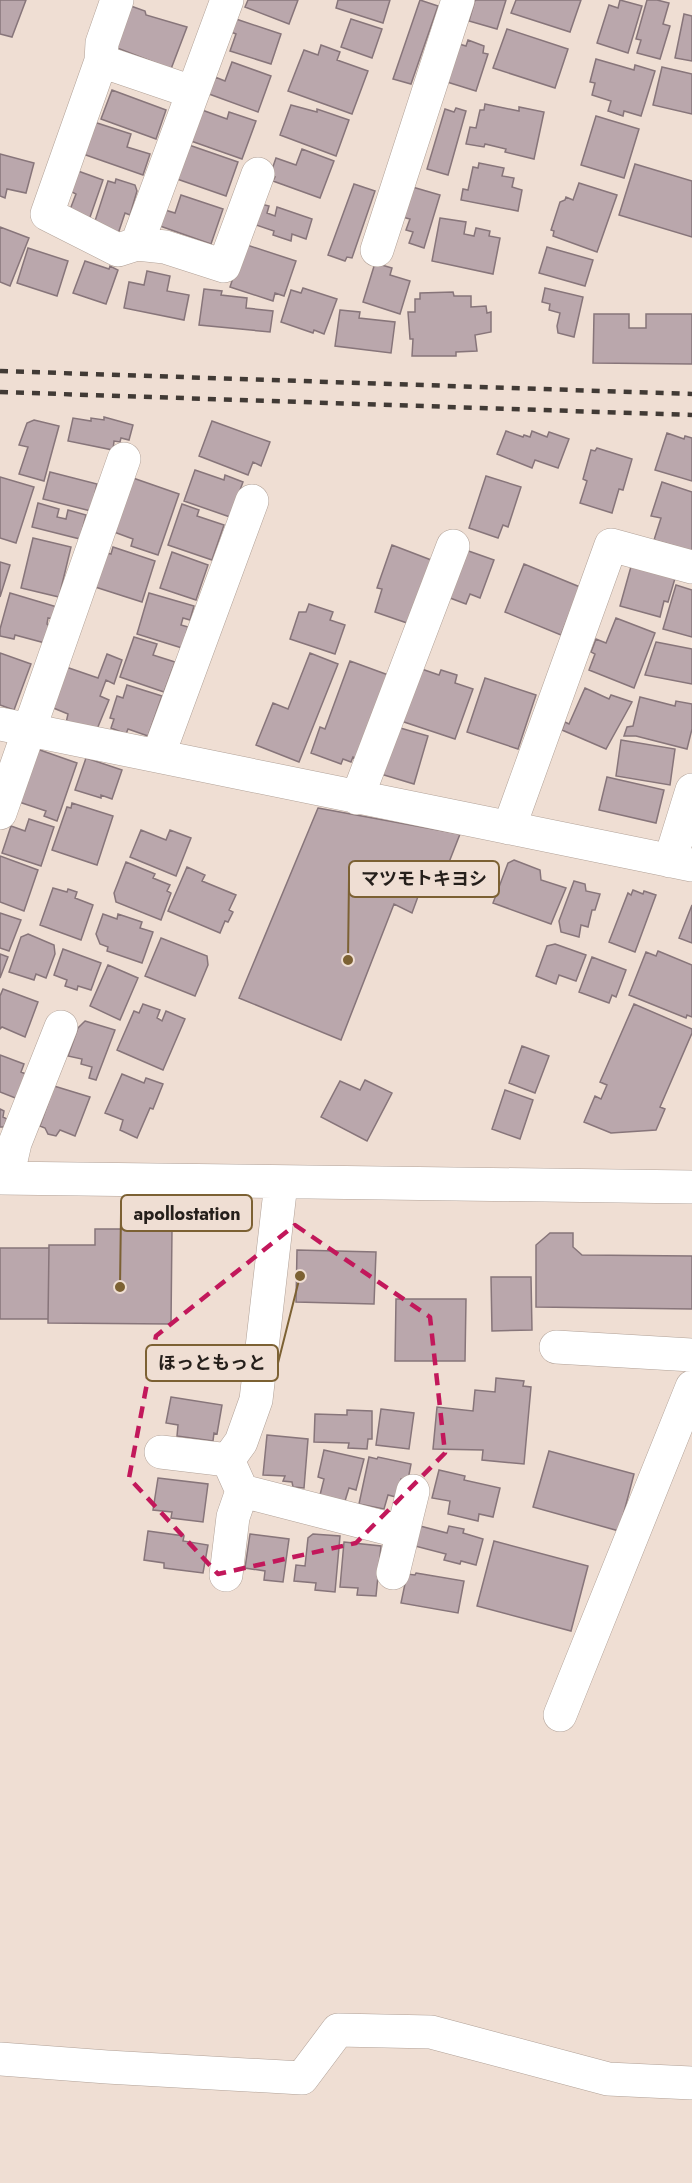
<svg xmlns="http://www.w3.org/2000/svg" width="692" height="2183" font-family="Jost,'Noto Sans JP',sans-serif">
<style>
.building{fill:#baa7ac;stroke:#87757a;stroke-width:1.5}
.lines{fill:none;stroke-linecap:round;stroke-linejoin:round}
.minor-casing{stroke:#b1a197;stroke-width:34}
.minor{stroke:#fff;stroke-width:33}
.rail{stroke:#413a35;stroke-width:4.5;stroke-dasharray:8 8;stroke-linecap:butt}
.marked{fill:none;stroke:#c2185b;stroke-width:4.5;stroke-dasharray:12 8;stroke-linejoin:round}
.leader{fill:none;stroke:#7c6133;stroke-width:2}
.callout-dot{fill:#7c6133;stroke:#efded3;stroke-width:2}
.callout{fill:#efded3;stroke:#7c6133;stroke-width:2}
.callout-label{font-size:18px;text-anchor:middle;font-weight:bold;fill:#251f1b}
</style>
<rect width="100%" height="100%" fill="#efded3"/>
<path class="building" d="M0,0H26L12,37L0,34Z
M248,0H298L289,24L245,7Z
M338,0H390L383,23L336,8Z
M420,0L438,6L411,84L393,79Z
M475,0H506L497,29L469,21Z
M516,0H581L570,32L511,13Z
M620,0L642,6L628,53L597,43L609,5L618,8Z
M647,0H657L669,3L663,24L670,26L660,59L637,53L641,40L636,39Z
M128,5L145,11L146,15L187,27L171,69L112,46Z
M684,14L692,16V61L675,58Z
M236,19L281,34L271,64L230,51L236,34L231,32Z
M351,19L382,29L372,58L341,47Z
M507,29L568,49L555,88L493,68Z
M468,40L484,46L483,53L488,54L476,91L447,82L459,44L466,46Z
M321,45L340,52L337,60L368,71L352,114L288,91L304,50L318,55Z
M596,59L634,70L635,65L655,71L641,116L624,111L623,116L608,111L611,101L592,95L595,83L590,82Z
M232,62L271,76L258,112L209,94L215,77L225,81Z
M662,67L692,74V114L653,105Z
M112,90L166,110L156,139L101,119Z
M485,104L519,111V107L544,112L534,159L505,152L506,149L485,144L484,147L466,144L470,127L476,128L480,110H484Z
M291,105L317,112V109L349,120L336,156L280,135Z
M456,108L466,111L448,175L427,169L445,109L454,112Z
M202,110L227,119L229,112L256,121L242,159L191,141Z
M596,116L639,129L624,178L581,165Z
M94,122L131,134L127,147L150,154L143,175L83,154Z
M189,145L238,162L226,196L177,179Z
M302,149L334,161L320,198L273,181L275,177L270,175L276,158L296,165Z
M0,154L34,163L26,193L7,189L5,198L0,196Z
M479,163L504,168L502,176L514,178L512,187L522,190L518,211L461,200L463,189L468,190L473,167L478,168Z
M635,164L692,181V237L619,215Z
M78,171L103,180L89,220L72,214L71,207L76,194L70,191Z
M116,179L135,185L137,191L130,215L125,213L118,234L94,224L108,181L115,183Z
M579,183L617,195L597,252L553,236L554,231L551,230L560,202L565,200L566,197L573,200Z
M354,184L375,191L352,258L347,257L345,261L328,255Z
M409,186L440,195L424,248L409,243L413,232L406,230L410,219L402,217Z
M181,195L223,209L211,244L160,226L165,210L175,213Z
M257,203L269,206L267,213L275,216L277,207L312,219L306,239L292,234L291,241L273,235L274,231L250,223Z
M440,218L466,222L464,234L474,236L476,228L490,231L489,236L500,238L493,274L432,261Z
M0,227L29,238L10,286L0,282Z
M244,244L296,261L284,296L275,293L273,301L230,287Z
M547,247L593,260L585,286L539,273Z
M28,248L68,261L57,296L17,283Z
M85,261L109,269L110,266L118,270L106,304L73,293Z
M375,263L392,268L390,275L410,281L400,314L363,302Z
M147,271L170,276L167,291L189,295L184,320L124,308L129,282L144,285Z
M303,288L337,299L324,334L314,330L313,333L281,322L291,290L301,293Z
M545,288L583,297L574,337L558,333L557,326L560,313L549,310L550,304L542,302Z
M204,289L222,291L221,295L247,298L246,308L273,311L270,332L199,325Z
M453,292L454,296H471V307L486,306L487,313L491,312V332L475,335L477,351L456,352V356H412L413,339H410L408,312H415V299H420V293Z
M340,310L360,312L359,318L395,322L391,353L335,346Z
M594,314H629V328H646V314H692V364L593,363Z
M104,417L133,425L129,440L121,438L120,442L114,441L113,450L68,441L73,418L91,421V418L104,420Z
M34,420L59,426L44,481L19,474L28,447L19,445L27,423Z
M212,421L270,442L261,466L253,462L248,475L199,456Z
M506,431L523,437L524,435L530,437L532,431L547,437L549,432L569,439L558,468L535,460L532,468L497,454Z
M667,433L684,439L685,436L692,438V481L655,470Z
M597,448L632,459L623,490L619,489L612,513L580,503L587,481L583,479L591,450L595,451Z
M195,470L224,480L225,475L243,482L230,517L184,501Z
M50,472L97,484L91,511L43,499Z
M486,476L521,487L508,527L503,525L498,538L469,528Z
M0,477L34,487L16,543L0,538Z
M133,478L179,494L158,555L131,546L133,539L114,532Z
M662,482L692,492V551L654,540L661,518L651,516Z
M38,503L59,509L57,517L66,519L68,510L86,515L80,539L32,527Z
M182,504L199,510L197,516L224,525L212,560L168,545Z
M33,538L71,547L59,597L21,588Z
M392,545L439,563L410,624L375,612L382,589L377,588Z
M113,547L155,561L142,602L92,586L103,552L111,554Z
M460,548L494,560L480,598L470,594L466,604L442,595Z
M172,552L208,565L196,600L160,588Z
M0,562L10,565L0,597Z
M632,563L676,575L668,602L664,601L660,617L620,606Z
M524,564L580,587L561,635L505,612Z
M676,585L692,590V637L663,629Z
M10,593L57,607L53,619L48,618L47,624L49,626L45,643L15,635L14,639L0,636V629Z
M149,593L194,606L190,620L183,618L181,625L188,627L182,648L137,634Z
M309,604L333,612L330,620L345,625L335,654L290,639L299,612H306Z
M616,618L655,633L634,688L589,670L595,654L591,652L596,639L606,643Z
M134,637L157,644L153,655L175,662L164,692L120,677Z
M656,642L692,649V684L645,675Z
M0,653L31,664L14,710L0,705Z
M310,653L338,664L299,762L256,745L273,703L288,709Z
M107,654L122,660L114,684L106,680L100,696L109,700L95,734L66,723L68,714L51,707L66,667L98,678Z
M350,661L391,676L360,760L353,757L351,762L343,759L341,764L311,753L320,727L325,729Z
M413,666L439,675L441,670L457,675L455,683L473,689L455,739L395,719Z
M485,678L536,695L518,749L467,732Z
M127,685L162,696L148,736L128,729L126,734L111,728L114,719L110,718L117,696L123,698Z
M585,688L609,699L611,695L632,702L606,749L562,730L565,722L569,724Z
M640,697L675,706L676,701L692,704V729L687,749L636,736H624L627,727L633,726Z
M390,725L428,736L414,784L374,772Z
M621,740L675,749L670,785L616,776Z
M37,749L77,763L57,821L44,816L46,811L19,802Z
M86,758L122,770L112,799L101,795V798L75,790Z
M607,777L664,790L656,823L599,810Z
M72,803L113,816L97,865L52,850L67,807L71,808Z
M318,808L460,834L437,893L420,891L412,913L394,904L341,1040L239,998Z
M29,819L54,827L41,866L2,853L11,826L25,831Z
M141,830L166,840L170,830L191,838L176,876L130,857Z
M0,856L38,870L24,911L0,902Z
M514,860L540,870L541,880L566,888L551,924L493,903L508,863Z
M126,862L155,874L153,878L170,885L167,891L171,893L161,920L116,902L114,893Z
M187,867L205,875L202,881L236,895L229,910L233,912L228,922L225,921L220,933L168,911Z
M574,881L585,884L586,891L600,894L595,910H592L588,927L581,925L579,937L561,932L559,921Z
M53,888L67,892L68,889L77,892L75,898L93,905L81,940L40,925Z
M633,890L643,894L644,891L656,895L635,952L609,942L628,893L631,895Z
M692,905V943L679,938Z
M0,913L21,920L9,951L0,948Z
M103,914L117,919L118,914L142,922L140,928L153,932L142,963L107,951L108,947L100,944L96,934Z
M28,934L54,945L55,954L46,978L36,974L34,980L9,972L21,937Z
M161,938L207,956L208,965L195,996L145,976Z
M555,944L586,955L576,981L559,975L556,984L536,976L547,946Z
M63,949L101,963L91,990L78,986L77,990L65,986L67,980L54,975Z
M658,951L692,965V1017L687,1015L686,1018L629,995L646,952L656,956Z
M0,954L8,957L0,978Z
M592,957L626,970L616,997L612,995L609,1003L579,992Z
M108,965L138,978L120,1020L90,1006Z
M3,989L38,1002L25,1037L2,1027L0,1029V996Z
M143,1004L160,1010L157,1018L162,1021L166,1011L185,1019L163,1070L117,1050L134,1011L139,1013Z
M634,1004L692,1029V1033L660,1107L665,1109L656,1130L611,1133L584,1122L595,1096L601,1099L607,1085L600,1082Z
M85,1021L115,1030L96,1080L89,1078L92,1067L81,1064L82,1059L68,1056L78,1028Z
M522,1046L549,1056L535,1093L509,1083Z
M0,1055L24,1064L21,1072L28,1075L18,1099L0,1092Z
M122,1074L144,1083L146,1078L163,1084L153,1109L150,1108L137,1138L120,1130L123,1120L105,1113Z
M365,1080L392,1093L367,1141L321,1117L340,1081L360,1090Z
M54,1086L90,1097L75,1136L60,1130L56,1136L48,1134L45,1128L40,1126Z
M505,1090L533,1100L520,1139L492,1129Z
M0,1109L4,1111L3,1117L7,1119L4,1127H0Z
M95,1229H172L171,1324L48,1323L49,1245H95Z
M550,1233H573V1247L582,1255L692,1256V1309L536,1307V1245Z
M0,1248H49L48,1319H0Z
M297,1250L376,1252L374,1304L296,1302Z
M491,1277H531L532,1330L492,1331Z
M396,1299H466L465,1361H395Z
M496,1378L524,1381L523,1386L531,1387L524,1464L482,1460L483,1450L433,1449L437,1407L473,1411L475,1390L495,1392Z
M171,1397L222,1405L217,1434L214,1433L213,1441L177,1436L178,1425L166,1423Z
M381,1409L414,1413L409,1449L376,1445Z
M347,1410L372,1411V1439H368L367,1449L348,1448L349,1443L314,1442L315,1414L347,1415Z
M267,1435L308,1439L304,1488L293,1487L292,1482L283,1481L285,1476L263,1475Z
M324,1450L364,1459L356,1490L349,1488L345,1501L320,1495L324,1479L318,1477Z
M549,1451L634,1474L619,1531L533,1507Z
M369,1457L377,1459L378,1457L411,1464L408,1480L401,1479L396,1497L388,1495L384,1509L359,1504Z
M439,1470L465,1476L464,1480L500,1488L493,1517L479,1514L478,1521L448,1514L450,1501L432,1498Z
M158,1478L208,1484L203,1522L171,1518L172,1512L153,1510Z
M420,1526L447,1533L449,1526L464,1529L463,1533L483,1539L476,1565L461,1561L460,1564L444,1560L446,1554L415,1546Z
M148,1531L184,1536L183,1541L208,1545L203,1573L164,1568V1563L144,1560Z
M250,1534L289,1539L283,1582L264,1580L265,1571L245,1568Z
M313,1534L340,1536L335,1592L315,1590L316,1583L294,1581L296,1565L305,1566L308,1538Z
M494,1541L588,1566L571,1631L477,1606Z
M344,1542L381,1546L376,1596L357,1595L358,1588L340,1587Z
M416,1573L464,1581L458,1613L401,1603L407,1574L415,1575Z"/>
<g class="lines">
<g class="minor-casing">
<path id="minor" d="M101,61L102,43L117,0
M192,92L101,61L47,214L118,250L137,244L165,247L224,266L258,174
M137,244L227,0
M377,250L458,0
M0,724L692,865
M158,756L252,501
M357,798L453,546
M0,813L124,459
M509,828L611,545L692,567
M670,861L692,790
M0,1178L692,1187
M7,1178L15,1143L61,1027
M281,1183L256,1400L241,1442L228,1460L242,1491L402,1532
M556,1347L692,1355
M161,1452L228,1460
M393,1573L413,1491
M226,1575L233,1517L242,1491
M560,1715L692,1387
M0,2059L107,2067L302,2078L338,2030L431,2032L608,2079L692,2083"/>
</g>
<use href="#minor" class="minor"/>
<path class="rail" d="M0,371L692,394
M0,392L692,415"/>
</g>
<path class="marked" d="M295,1225L430,1317L445,1453L356,1543L218,1574L129,1478L156,1336Z"/>
<path class="leader" d="M348 960L349 879M120 1287L121 1213M300 1276L278 1363"/>
<g class="callout-dot">
<circle cx="348" cy="960" r="6"/>
<circle cx="120" cy="1287" r="6"/>
<circle cx="300" cy="1276" r="6"/>
</g>
<g class="callout">
<rect x="349" y="861" width="150" height="36" rx="6"/>
<rect x="121" y="1195" width="131" height="36" rx="6"/>
<rect x="146" y="1345" width="132" height="36" rx="6"/>
</g>
<g class="callout-label">
<text x="424" y="885">マツモトキヨシ</text>
<text x="187" y="1220">apollostation</text>
<text x="212" y="1369">ほっともっと</text>
</g>
</svg>
